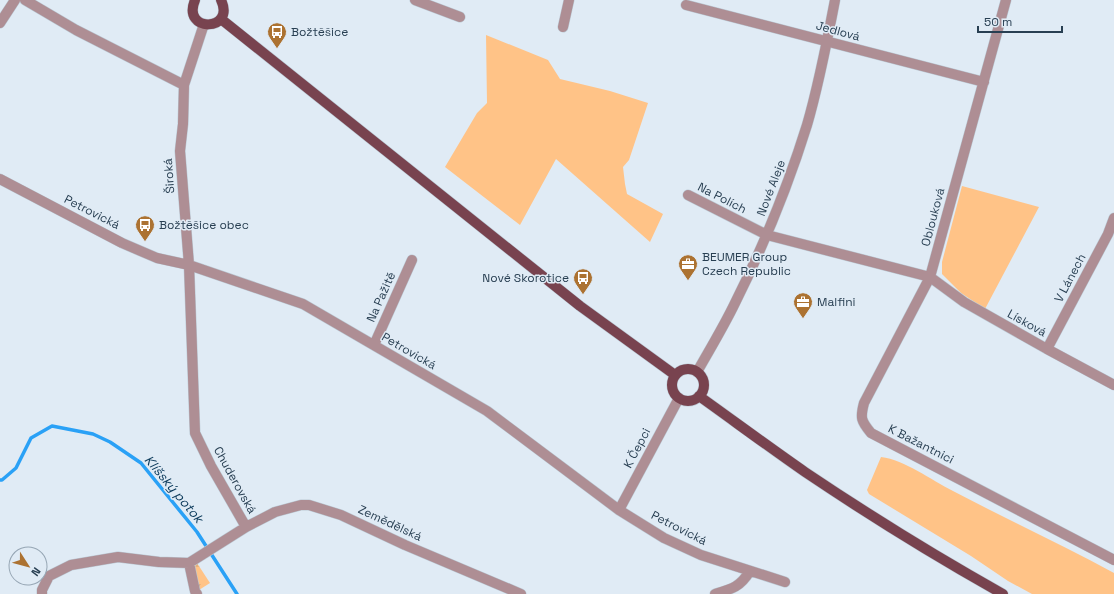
<svg xmlns="http://www.w3.org/2000/svg" width="1114" height="594" font-family="'Space Grotesk',sans-serif">
<style>
.grass{fill:#ffc387}
.park{fill:url(#park-tufts)}
.lines{fill:none;stroke-linecap:round;stroke-linejoin:round}
.stream{stroke:#2aa1f6;stroke-width:3.5}
.minor-casing{stroke:#bbc9d4;stroke-width:11}
.major-casing{stroke:#bbc9d4;stroke-width:11}
.minor{stroke:#ae8e94;stroke-width:10}
.major{stroke:#78434f;stroke-width:10}
.labels{text-anchor:middle;dominant-baseline:central;stroke-width:3;stroke-linejoin:round;paint-order:stroke}
.street-label{font-size:12px;fill:#283f52;stroke:#e0ebf5}
.poi-label{font-size:12px;fill:#283f52;stroke:#e0ebf5;text-anchor:start}
.water-label{font-size:13px;font-style:italic;fill:#083758;stroke:#e0ebf5}
</style>
<defs>
<pattern id="park-tufts" width="24" height="20" patternUnits="userSpaceOnUse"><rect width="24" height="20" fill="#ffc387"/><path d="M3 7l-1-3M5 7V3M7 7l1-3M15 17l-1-3M17 17v-4M19 17l1-3" fill="none" stroke="#cea071"/></pattern>
</defs>
<rect width="100%" height="100%" fill="#e0ebf5"/>
<path class="grass" d="M486,35L548,60L560,79L610,91L648,103L629,160L623,167L625,184L627,194L663,214L650,242L556,159L520,225L445,167L477,113L487,103Z
M962,186L1039,207L985,309L961,293L942,274V262Z
M881,457C905,460 931,480 953,491C1006,519 1061,544 1114,573V594H1032L1008,581L971,556L869,494L867,490Z"/>
<path class="park" d="M197,563L210,583L199,590L193,565Z"/>
<g class="lines">
<path class="stream" d="M0,480H2L16,468L31,438L52,426L93,434L110,442L141,463L197,532L237,594"/>
<g class="minor-casing">
<path id="minor" d="M25,0L76,30L184,85
M415,0L460,17
M686,5L984,82
M0,23L15,0
M204,24L184,85L183,124L180,151L189,265L195,433L211,466L246,527
M563,27L569,0
M0,179L122,243L157,258L189,265L303,304L487,411L619,510L664,538L701,555L785,582
M688,195L767,235L930,277L1006,0
M374,345L412,260
M1047,349L1108,234L1114,218
M697,372C710,349 724,326 735,303C764,245 788,186 807,125C819,84 827,42 835,0
M1114,385L1047,349L964,302L930,277L864,403C860,418 861,421 871,433L1114,560
M619,510L679,398
M189,563L195,591L197,594
M42,594V590L49,576L71,565L118,557L159,562L189,563L246,527L275,512L301,505H309L341,515L405,545L521,594
M715,594C732,589 740,587 750,571"/>
</g>
<g class="major-casing">
<path id="major" d="M195,0C181,33 236,32 221,0
M221,19L580,306L675,375
M672 385a16 16 0 1 1 32 0a16 16 0 1 1-32 0Z
M699,396C734,421 769,447 805,472C869,515 935,556 1003,594"/>
</g>
<use href="#minor" class="minor"/>
<use href="#major" class="major"/>
</g>
<defs>
<g id="bus-pin" transform="scale(1)"><path d="M0 17L-7.5 6A9.5 9.5 0 1 1 7.5 6Z" fill="#ac7231" stroke="#e0ebf5"/><path d="M-5-6H5V4H4V6H2V4H-2V6H-4V4H-5ZM-3.5-4V0h7V-4ZM-3.5 1.2v1.5H-2V1.2ZM2 1.2v1.5H3.5V1.2Z" fill="#fff"/></g>
<g id="office-pin" transform="scale(1)"><path d="M0 17L-7.5 6A9.5 9.5 0 1 1 7.5 6Z" fill="#ac7231" stroke="#e0ebf5"/><path d="M-6-3h4V-5.5h4V-3h4V5H-6ZM-1-4.5V-3h2v-1.5ZM-6 0V1H6V0Z" fill="#fff"/></g>
</defs>
<g fill-rule="evenodd">
<use href="#bus-pin" x="277" y="32"/>
<use href="#bus-pin" x="145" y="225"/>
<use href="#office-pin" x="688" y="264"/>
<use href="#bus-pin" x="583" y="278"/>
<use href="#office-pin" x="803" y="302"/>
</g>
<g class="labels">
<g class="street-label">
<text transform="translate(838 31) rotate(15)">Jedlová</text>
<text transform="translate(169 176) rotate(-94)">Široká</text>
<text transform="translate(771 188) rotate(-69)">Nové Aleje</text>
<text transform="translate(722 198) rotate(27)">Na Polích</text>
<text transform="translate(92 212) rotate(27)">Petrovická</text>
<text transform="translate(933 217) rotate(-75)">Oblouková</text>
<text transform="translate(1070 278) rotate(-62)">V Lánech</text>
<text transform="translate(381 297) rotate(-66)">Na Pažitě</text>
<text transform="translate(1027 323) rotate(29)">Lísková</text>
<text transform="translate(409 351) rotate(30)">Petrovická</text>
<text transform="translate(921 444) rotate(27)">K Bažantnici</text>
<text transform="translate(637 448) rotate(-62)">K Čepci</text>
<text transform="translate(235 480) rotate(61)">Chuderovská</text>
<text transform="translate(390 523) rotate(25)">Zemědělská</text>
<text transform="translate(679 528) rotate(27)">Petrovická</text>
</g>
<g class="poi-label">
<text x="291" y="32">Božtěšice</text>
<text x="159" y="225">Božtěšice obec</text>
<text x="702" y="257">BEUMER Group<tspan x="702" dy="14">Czech Republic</tspan></text>
<text x="569" y="278" text-anchor="end">Nové Skorotice</text>
<text x="817" y="302">Malfini</text>
</g>
<g class="water-label">
<text transform="translate(174 489) rotate(50)">Klíšský potok</text>
</g>
</g>
<g transform="translate(28 566) rotate(126)"><circle r="19" fill="#e0ebf5" stroke="#96a6b4"/>
<path d="M0-3L7 15L0 10L-7 15Z" fill="#ac7231"/>
<text y="-6" font-size="11" font-weight="bold" text-anchor="middle" fill="#283f52">N</text>
</g>
<path d="M978 26v6h84v-6" fill="none" stroke="#283f52" stroke-width="2"/>
<text x="984" y="26" font-size="12" fill="#283f52" stroke="#e0ebf5" stroke-width="3" paint-order="stroke">50 m</text>
</svg>
